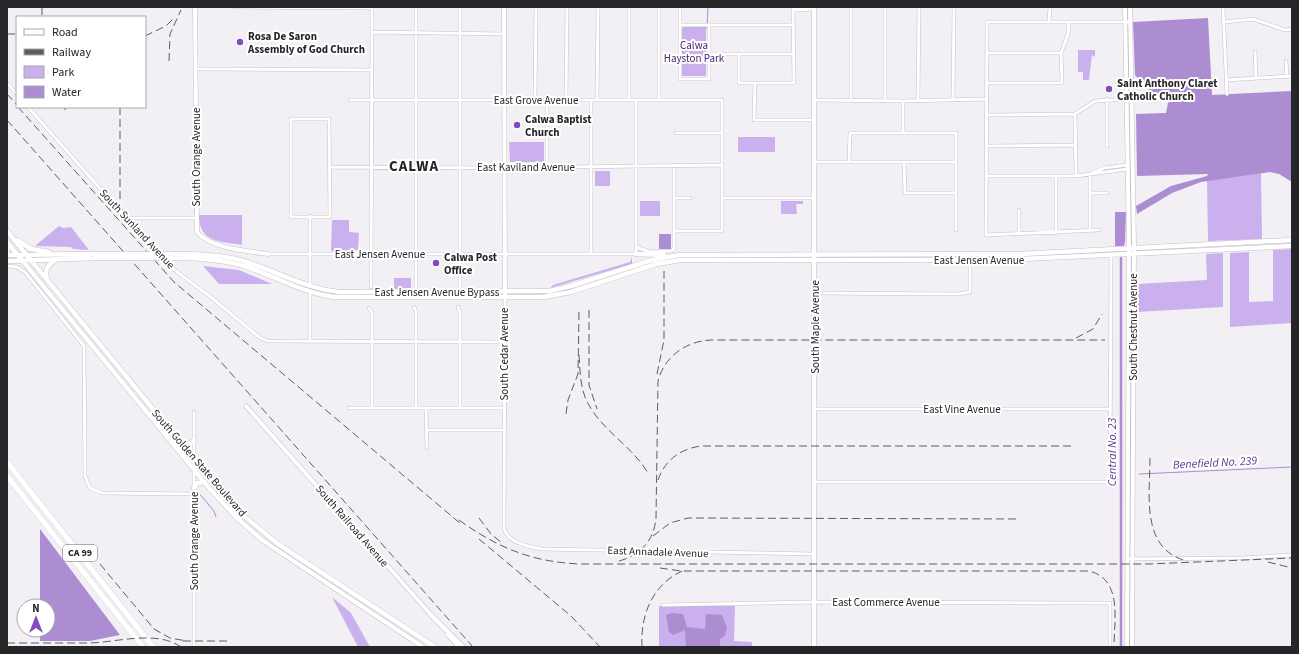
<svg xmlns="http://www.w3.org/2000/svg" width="1299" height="654" font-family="'Source Sans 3',sans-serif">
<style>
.green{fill:#cab0ec}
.water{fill:#ac8dd2}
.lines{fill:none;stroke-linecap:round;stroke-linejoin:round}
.stream{stroke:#ac8dd2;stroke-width:1}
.canal{stroke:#ac8dd2;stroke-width:2.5}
.street-casing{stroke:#c3c0c6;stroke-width:4}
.secondary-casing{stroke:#c3c0c6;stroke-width:5}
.primary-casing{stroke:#c3c0c6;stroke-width:5.5}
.highway-casing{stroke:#c3c0c6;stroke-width:6}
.street{stroke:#fff;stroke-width:3}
.secondary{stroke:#fff;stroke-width:4}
.primary{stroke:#fff;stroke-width:4.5}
.highway{stroke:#fff;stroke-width:5.5}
.rail{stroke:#5e5d60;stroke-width:1;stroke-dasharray:8 4;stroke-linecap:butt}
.primary-bridge-casing{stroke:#c3c0c6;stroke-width:5.5;stroke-linecap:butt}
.primary-bridge{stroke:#fff;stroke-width:4.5}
.poi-dot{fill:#854ac0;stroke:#fff;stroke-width:1.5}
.labels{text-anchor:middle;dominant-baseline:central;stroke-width:4;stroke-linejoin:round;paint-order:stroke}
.shield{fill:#fff;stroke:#676668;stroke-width:1}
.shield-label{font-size:10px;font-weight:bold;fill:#262527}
.poi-label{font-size:11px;font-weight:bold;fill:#262527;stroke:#fff;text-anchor:start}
.park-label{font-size:11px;fill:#4e2576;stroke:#fff}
.street-label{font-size:11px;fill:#262527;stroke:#fff}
.water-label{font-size:12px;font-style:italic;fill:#60388a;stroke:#fff}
.district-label{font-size:15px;font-weight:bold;letter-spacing:1px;fill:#262527;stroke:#fff}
</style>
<rect width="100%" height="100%" fill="#f2f0f5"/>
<path class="green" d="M683,27H706V76H682V29Z
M1078,50H1095V57L1092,55L1089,80H1083V72H1078Z
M738,137H775V152H738Z
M509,142H544V162H510Z
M595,171H610V186H595Z
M1261,173L1262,239L1208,241L1207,180Z
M640,201H660V216H640Z
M781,201H803V204H796L797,214H781Z
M199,215H242V245C220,241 199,243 199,215Z
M332,220H349V232L359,233L358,250L331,251Z
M59,226L63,228L71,227L89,250L73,249L71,247L35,246Z
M1292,249V323L1230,327V253L1249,252V302L1273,301V250Z
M1223,253V307L1137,312V284L1207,280L1206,254Z
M632,257V264L550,288L553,285L630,262Z
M203,266L239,270L272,284H219Z
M394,278H411V289H394Z
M332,597L351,613L370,647H358Z
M659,606H735L734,641L752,642V647H659Z"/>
<path class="water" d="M1208,18L1212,95L1292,91V182L1279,174L1270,172L1201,182L1172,193L1137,214L1136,206L1171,186L1207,176L1208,174L1137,176L1136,114L1166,113L1168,103L1174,97L1154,95L1135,75L1133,22Z
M1115,212H1126L1125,242L1124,246H1115Z
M659,234H671V249H659Z
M40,529L120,635L90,641H40V630H48V606H40Z
M672,613L683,614L687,627L705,629L706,614L722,615L727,627L725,636L720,639V647H686L685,630L673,635L669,632L666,615Z"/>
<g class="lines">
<path class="stream" d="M707,29L708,7
M1139,474L1292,467
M197,491L214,511L216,517"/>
<path class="canal" d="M1121,647V258"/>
<g class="street-casing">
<path id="street" d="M233,7L372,8
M659,7V100
M680,7V79H709V25
M851,7V100
M885,7V100
M1223,7L1227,94
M793,9L796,10L814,9
M793,9L810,7L814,9
M1049,22L1050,7
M1224,22L1253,19L1285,30L1292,29
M680,25H793
M372,32L504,34
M1255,52L1256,78
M987,53H1061
M709,54H794
M739,55V83H794L793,7
M1286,61L1287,77
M196,69L372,70
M1226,80L1292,76
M7,83L17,94
M755,83L754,120H814
M986,83H1062L1061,53L1068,34L1069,22
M953,99L954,7
M1107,99V146
M350,100H722V231H674
M535,100L536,7
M566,100L567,7
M597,100L598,7
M629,100V7
M814,100L903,101L986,99
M918,100L919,7
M903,101V132
M28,107L158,254
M1075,114L1076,176
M986,115L1075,114L1095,101L1128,99
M291,119H329L330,217H291Z
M676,133H722
M986,146L1076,145
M815,162H956
M849,162L850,133H956V230
M904,162L905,193H956
M329,167L498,168L722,165
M547,167V100
M1092,173L1104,168L1128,165
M1090,174V231
M986,176H1076L1128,169
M1091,193H1107
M675,198H690
M722,198H815
M1019,210V234
M126,218H196
M1099,230L986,235L987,22H1130
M1056,233V176
M636,247L650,252L671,251L674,249V165
M268,254H636V100
M591,254V100
M162,258L177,272L207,294L259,337L267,341L504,342
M7,266L17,267L26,273L84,346L85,476L90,488L102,493L194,494
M310,286V216
M371,287L372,7
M416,287V7
M460,287V7
M310,291V341
M814,293L958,294L970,292V260
M505,298L504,526C504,542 529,547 542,549L814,554
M414,307L416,312V408
M458,307L460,313V408
M369,308L372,313V408
M349,408H504
M426,408L427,448
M814,409H1110
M426,430H503
M814,482H1110L1111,255
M194,488V412
M194,493V647
M1128,559L1242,558L1292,555
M663,605L814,602L1110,603V647"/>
</g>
<g class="secondary-casing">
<path id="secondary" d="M195,7L197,232C210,248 247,251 268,254
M504,7L505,298
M814,7V647
M1125,7L1129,244L1127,647
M1130,7L1134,244L1132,647
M246,406L432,616
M448,635L459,647"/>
</g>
<g class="primary-casing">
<path id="primary" d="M7,231L194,459L238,511L278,544L435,647
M17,240L31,249L49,252
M7,242L210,489L237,518L262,540L423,647
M7,246V252
M168,254C193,254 219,254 244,261C277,271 303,288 339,292L549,291L571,286L652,260L680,255L1020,254L1292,240
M636,254L664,255
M7,255L91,254
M171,258C197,258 222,259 247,267C277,277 303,293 334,297H543L571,292L656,264L681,260H1002L1292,246
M7,261L94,258
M47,280C45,271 46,265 55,261
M182,445L189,444L194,440
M194,488L197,483L205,482
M431,615L463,647"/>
</g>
<g class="highway-casing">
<path id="highway" d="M7,462L153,647
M7,476L143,647"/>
</g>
<use href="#street" class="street"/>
<use href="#secondary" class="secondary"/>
<use href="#primary" class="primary"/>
<use href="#highway" class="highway"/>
<path class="rail" d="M42,7V17
M7,34H17
M145,36L166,26L175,17
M169,61L170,34L181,10
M7,94L17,105
M18,107L174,282L461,524
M65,107V110
M120,107V201L123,214L128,227
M7,120L473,647
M589,310V385L597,409
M1076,338L1093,329L1102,314
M579,355C580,369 580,384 585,397C598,429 631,444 648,473
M657,374L664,340V271
M566,414L568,400L578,374L579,311
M1150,458C1150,495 1140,549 1187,561
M658,480C665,460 680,449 701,446H1075
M479,518L491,534L502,543
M459,520C498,548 532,562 580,564H1149L1292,558
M653,536L670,523L688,518L1020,519
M479,539L571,616L600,647
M619,561C641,555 654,540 656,518L658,381C664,357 686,341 711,340H1105
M1268,562L1292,568
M100,564L154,629L170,638L187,641
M660,568L681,571H1089C1123,579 1114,621 1114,647
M183,641H227
M7,643C35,643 63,643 90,643C118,642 157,630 181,647
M642,647C640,616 652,585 682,571"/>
<g class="primary-bridge-casing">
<path id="primary-bridge" d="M91,254H168
M94,258H171"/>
</g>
<use href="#primary-bridge" class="primary-bridge"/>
</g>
<g class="poi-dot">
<circle cx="240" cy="42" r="4"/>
<circle cx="1109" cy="89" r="4"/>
<circle cx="517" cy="125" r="4"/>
<circle cx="436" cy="263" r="4"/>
</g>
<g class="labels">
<rect class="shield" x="63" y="545" width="34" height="16" rx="3"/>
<g class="shield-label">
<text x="80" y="553">CA 99</text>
</g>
<g class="poi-label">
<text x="248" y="36">Rosa De Saron<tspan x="248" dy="13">Assembly of God Church</tspan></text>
<text x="1117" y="83">Saint Anthony Claret<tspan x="1117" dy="13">Catholic Church</tspan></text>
<text x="525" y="119">Calwa Baptist<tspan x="525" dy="13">Church</tspan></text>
<text x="444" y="257">Calwa Post<tspan x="444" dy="13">Office</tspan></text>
</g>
<g class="park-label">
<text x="694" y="45">Calwa<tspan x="694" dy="13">Hayston Park</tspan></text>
</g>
<g class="street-label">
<text x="536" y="100">East Grove Avenue</text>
<text transform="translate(196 157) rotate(-90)">South Orange Avenue</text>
<text x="526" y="167">East Kaviland Avenue</text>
<text transform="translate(137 229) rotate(47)">South Sunland Avenue</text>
<text x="380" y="254">East Jensen Avenue</text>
<text x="979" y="260">East Jensen Avenue</text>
<text x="437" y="292">East Jensen Avenue Bypass</text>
<text transform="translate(815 327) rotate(-90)">South Maple Avenue</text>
<text transform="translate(1133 327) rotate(-90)">South Chestnut Avenue</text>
<text transform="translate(504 354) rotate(-90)">South Cedar Avenue</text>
<text x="962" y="409">East Vine Avenue</text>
<text transform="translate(199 463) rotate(49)">South Golden State Boulevard</text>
<text transform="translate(352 526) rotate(49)">South Railroad Avenue</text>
<text transform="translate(194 541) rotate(-90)">South Orange Avenue</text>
<text transform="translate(658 552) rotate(2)">East Annadale Avenue</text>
<text x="886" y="602">East Commerce Avenue</text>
</g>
<g class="water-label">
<text transform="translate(1112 452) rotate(-90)">Central No. 23</text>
<text transform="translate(1215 463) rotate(-3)">Benefield No. 239</text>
</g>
<g class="district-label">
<text x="414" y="166">CALWA</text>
</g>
</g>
<rect width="1299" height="654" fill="none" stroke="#262527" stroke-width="16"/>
<rect x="16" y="16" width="130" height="92" fill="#ffffff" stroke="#a8a8a9"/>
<rect x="24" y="29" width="20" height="6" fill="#ffffff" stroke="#a8a8a9"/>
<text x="52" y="36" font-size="12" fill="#262527">Road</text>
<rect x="24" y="49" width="20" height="6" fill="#5e5d60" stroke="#a8a8a9"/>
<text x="52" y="56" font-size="12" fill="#262527">Railway</text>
<rect x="24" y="66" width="20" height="12" fill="#cab0ec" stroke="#a8a8a9"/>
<text x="52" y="76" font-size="12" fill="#262527">Park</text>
<rect x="24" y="86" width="20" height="12" fill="#ac8dd2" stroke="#a8a8a9"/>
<text x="52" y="96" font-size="12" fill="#262527">Water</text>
<g transform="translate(36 618)"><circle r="19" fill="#ffffff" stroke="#a8a8a9"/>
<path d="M0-3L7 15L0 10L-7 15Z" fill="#854ac0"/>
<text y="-6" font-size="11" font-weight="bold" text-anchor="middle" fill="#262527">N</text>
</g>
</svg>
